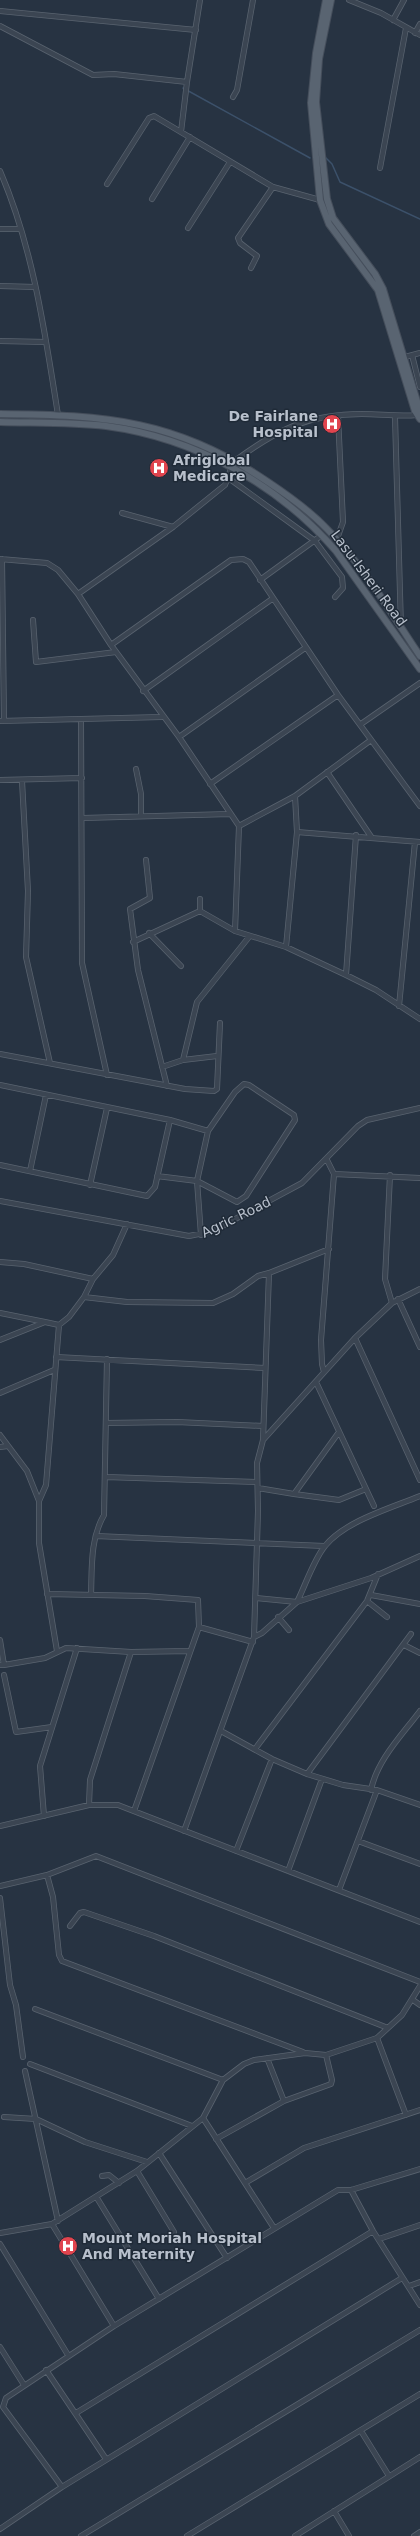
<svg xmlns="http://www.w3.org/2000/svg" width="420" height="2536" font-family="'DejaVu Sans',sans-serif">
<style>
.lines{fill:none;stroke-linecap:round;stroke-linejoin:round}
.stream{stroke:#3c516a;stroke-width:1.5}
.minor-casing{stroke:#59636f;stroke-width:6}
.major-casing{stroke:#454e5b;stroke-width:8}
.minor{stroke:#3b4552;stroke-width:4.5}
.major{stroke:#596471;stroke-width:6}
.labels{text-anchor:middle;dominant-baseline:central;stroke-width:3;stroke-linejoin:round;paint-order:stroke}
.poi-label{font-size:14px;font-weight:bold;fill:#b8c0cc;stroke:#1f2a37;text-anchor:start}
.street-label{font-size:14px;fill:#b8c0cc;stroke:#1f2a37}
</style>
<rect width="100%" height="100%" fill="#273342"/>
<g class="lines">
<path class="stream" d="M183,88L310,158
M324,156L332,164L340,182L420,219"/>
<g class="minor-casing">
<path id="minor" d="M349,0L381,13L420,35
M0,11L196,30
M393,20L404,0
M0,26L93,75L114,74L187,82L200,0
M415,33L420,24
M233,97L237,90L253,0
M181,132L187,82
M380,168L406,28
M0,171C33,247 45,333 58,415
M107,184L149,118L154,116L273,187L320,200
M152,199L190,137
M188,228L230,162
M0,229H19
M251,268L257,256L240,243L238,238L273,187
M0,286L35,287
M0,341L46,342
M412,355L420,387
M405,357L420,353
M395,417L401,628
M236,460C278,429 309,414 362,414C381,414 398,417 417,415
M227,477L315,541L342,577L343,588L335,597
M122,513L173,527
M337,539L343,522L338,416
M0,559L47,563L58,570L78,594L111,645L179,737L239,826L235,931
M2,559L4,721
M260,580L322,535
M78,594L173,527L225,485L232,466
M33,620L36,662L116,652
M111,645L231,560L243,559L249,562L338,695L420,806
M143,691L272,599
M81,719L82,963L107,1075
M0,721L162,717
M361,724L420,683
M179,737L305,648
M136,769L141,794V816
M327,772L372,838
M0,780L82,778
M22,781L28,891L26,957L50,1063
M210,784L338,695
M83,818L230,814
M239,826L295,796L371,740
M297,832L420,842
M146,860L150,898L130,909L138,970L167,1086
M200,911V899
M149,933L181,966
M133,942L200,911L235,931L286,947L346,975L376,990L420,1019
M286,947L297,832L295,796
M346,975L356,835
M399,1006L415,842
M0,1054L185,1089L214,1091L217,1089L220,1023
M183,1060L197,1002L249,937
M162,1067L183,1060L217,1056
M244,1084L249,1085L294,1115L295,1120L246,1196L237,1202L197,1181L208,1131L235,1092Z
M0,1085L170,1120L208,1131
M0,1165L147,1196L155,1187L170,1120
M30,1171L46,1095
M334,1174L420,1178
M390,1175L385,1279L392,1303
M157,1176L197,1181L201,1235
M90,1185L107,1108
M0,1201L189,1236L213,1231L302,1183L358,1126L367,1120L420,1108
M0,1262L24,1264L93,1279
M84,1297L127,1302L213,1303L233,1294L258,1276L269,1273
M398,1299L420,1347
M0,1313L45,1322
M355,1338L420,1480
M0,1340L45,1322L59,1325
M56,1357L265,1368
M324,1372L322,1364L321,1340L334,1174L327,1160
M316,1382L374,1506
M0,1393L54,1370
M106,1423L177,1422L263,1426
M339,1432L294,1494L339,1500L366,1489
M0,1435L27,1471L39,1501V1543L57,1651
M263,1440L355,1338L392,1303L420,1289
M0,1447L8,1446
M106,1477L257,1482
M258,1488L294,1494
M39,1501L46,1485L59,1325L69,1317L84,1297L93,1279L113,1255L127,1224
M96,1536L324,1546
M47,1594L145,1596L198,1600L199,1627L134,1811
M91,1595C92,1568 90,1539 104,1515L107,1359
M371,1595L420,1604
M256,1598L297,1602C305,1586 314,1559 325,1546C345,1521 391,1508 420,1496
M367,1601L387,1617
M278,1617L289,1630
M199,1627L253,1642
M254,1637L262,1633L297,1602L371,1578L420,1556
M0,1640L4,1665H0
M404,1645L420,1653
M4,1665L45,1658L66,1648L131,1652L190,1651
M4,1675L16,1732L52,1727
M221,1731L272,1759L307,1774L343,1785L377,1790L420,1805
M255,1749L367,1601L378,1574
M307,1774L411,1634
M371,1790C377,1760 402,1735 420,1711
M89,1805L90,1780L131,1652
M44,1816L40,1766L77,1648
M0,1826L89,1805H118L420,1922
M184,1831L254,1637L258,1511L257,1463L263,1440L269,1273L329,1249
M358,1841L420,1864
M236,1851L272,1759
M288,1871L322,1779
M47,1875L53,1897L59,1955L62,1961L303,2052
M0,1886L47,1875L96,1856L420,1982
M339,1890L377,1790
M0,1898L10,1985L16,2005L23,2057
M70,1926L80,1913L84,1912L154,1936L388,2028
M413,2000L420,2005
M35,2009L223,2080
M377,2038L406,2115
M267,2058L284,2101
M30,2064L192,2126
M25,2071L58,2221
M4,2117L36,2119L85,2142L147,2162
M203,2118L274,2228
M216,2139L284,2101L331,2084L332,2080L326,2055
M159,2153L227,2258
M137,2171L174,2232
M102,2176L109,2175L119,2183
M245,2183L304,2148L420,2110
M351,2190L373,2231L420,2305
M97,2198L159,2299
M52,2224L114,2326
M0,2233L52,2224L137,2171L203,2118L223,2080L244,2064L254,2060L305,2053L326,2055L377,2038L402,2015L420,1986
M379,2239L420,2225
M0,2244L68,2355
M402,2278L62,2487L3,2407L6,2398L114,2326L338,2190H351L420,2169
M409,2286L420,2282
M0,2347L24,2385
M46,2370L106,2459
M76,2413L373,2231
M361,2431L389,2476
M334,2511L349,2536
M0,2529L62,2487
M81,2536L420,2330
M187,2536L420,2394
M295,2536L420,2457
M414,2536L420,2532"/>
</g>
<g class="major-casing">
<path id="major" d="M326,0L316,53L311,103L320,200L329,224L378,290L415,411L420,419
M331,0L319,59L316,102L327,199L333,218L375,274L383,289L420,411
M0,414C106,415 177,420 268,482C289,496 309,510 327,529C363,565 391,613 420,656
M0,422C35,423 71,422 106,426C195,438 278,484 336,551L420,669"/>
</g>
<use href="#minor" class="minor"/>
<use href="#major" class="major"/>
</g>
<defs>
<g id="hospital-disc" transform="scale(1)"><circle r="9.5" fill="#e0444e" stroke="#1f2a37"/><path d="M-5-5h3v3.5h4V-5h3V5h-3V1.5h-4V5h-3Z" fill="#fff"/></g>
</defs>
<g fill-rule="evenodd">
<use href="#hospital-disc" x="332" y="424"/>
<use href="#hospital-disc" x="159" y="468"/>
<use href="#hospital-disc" x="68" y="2246"/>
</g>
<g class="labels">
<g class="poi-label">
<text x="318" y="416" text-anchor="end">De Fairlane<tspan x="318" dy="16">Hospital</tspan></text>
<text x="173" y="460">Afriglobal<tspan x="173" dy="16">Medicare</tspan></text>
<text x="82" y="2238">Mount Moriah Hospital<tspan x="82" dy="16">And Maternity</tspan></text>
</g>
<g class="street-label">
<text transform="translate(369 578) rotate(53)">Lasu-Isheri Road</text>
<text transform="translate(236 1217) rotate(-26)">Agric Road</text>
</g>
</g>
</svg>
